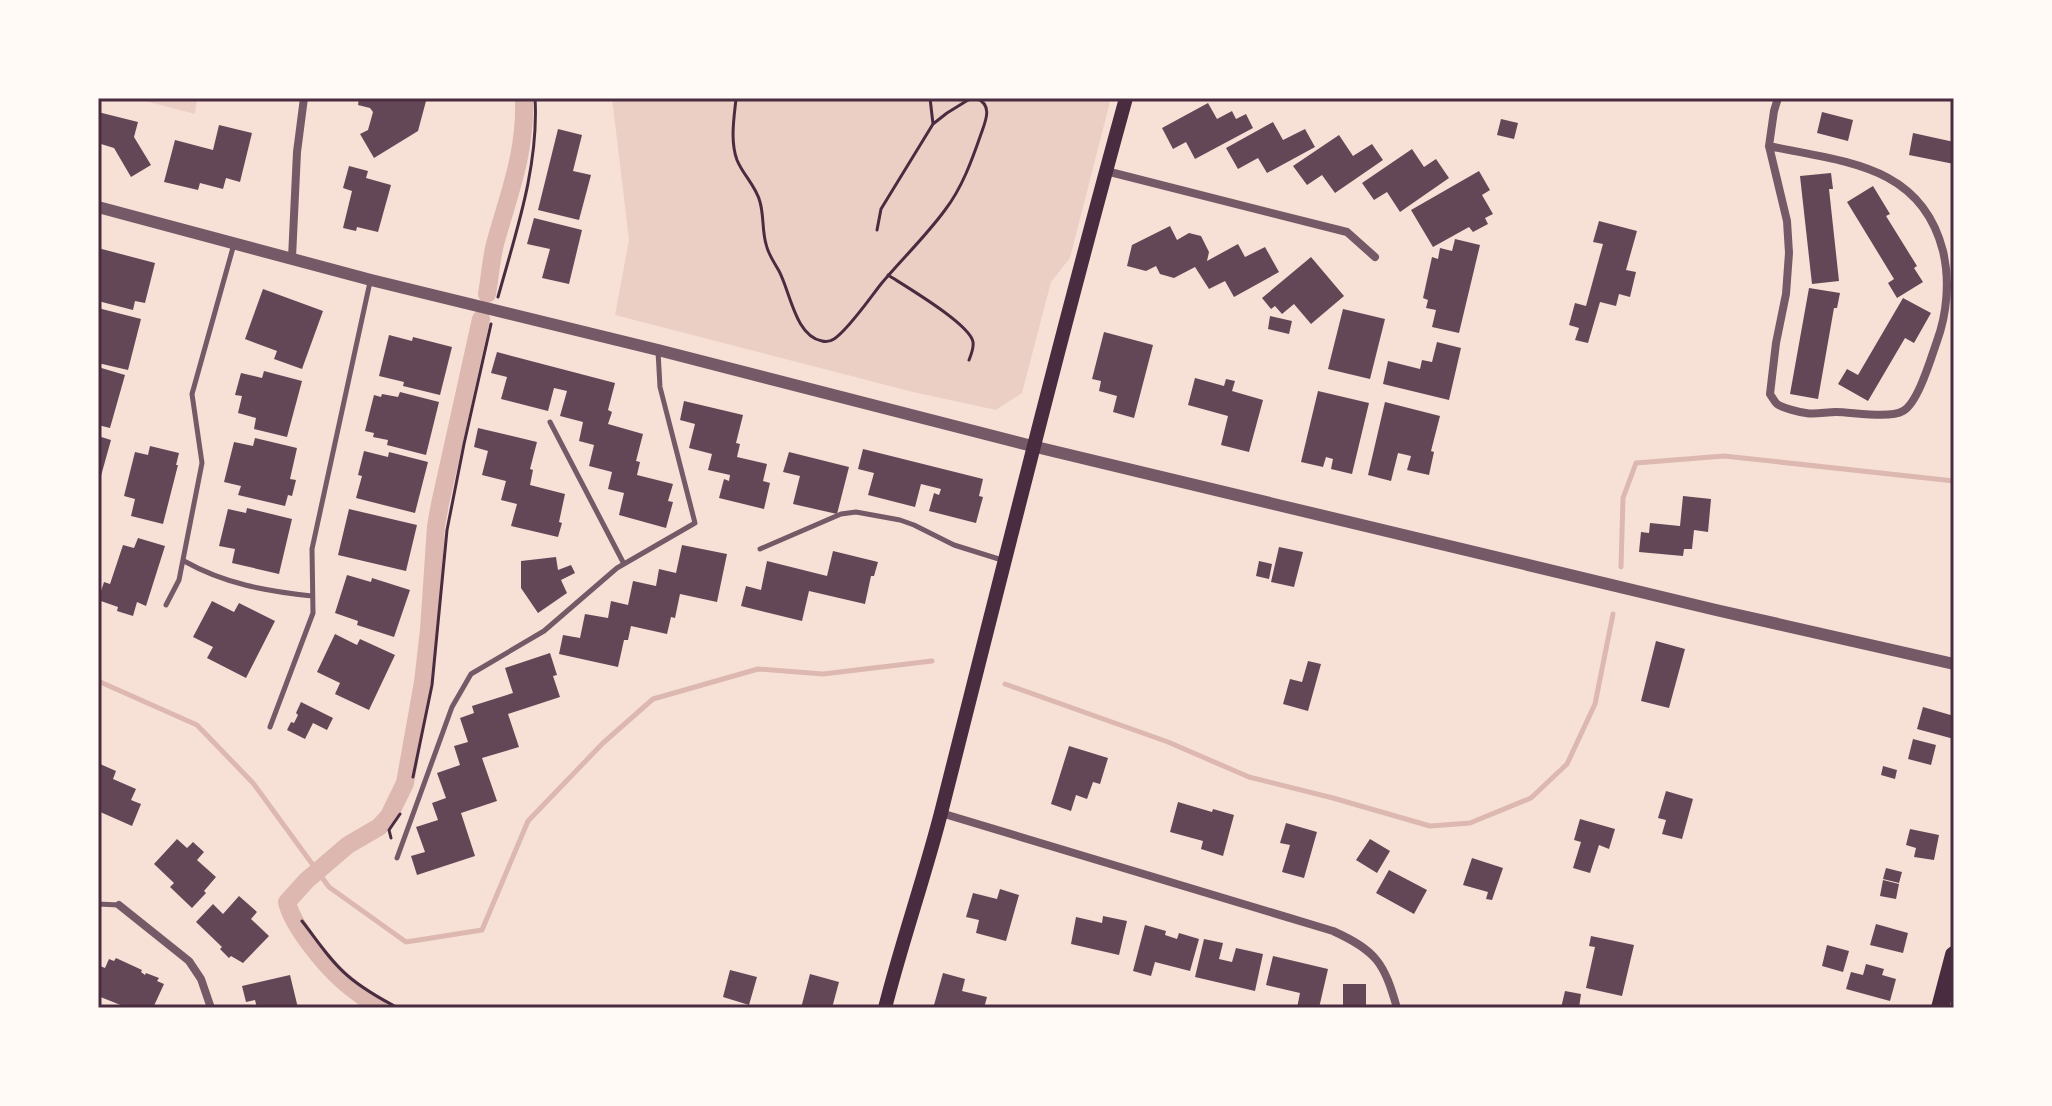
<svg xmlns="http://www.w3.org/2000/svg" width="2052" height="1106" font-family="Figtree,sans-serif">
<style>
.green{fill:#ebcfc5}
.lines{fill:none;stroke-linecap:round;stroke-linejoin:round}
.stream{stroke:#dcb8b0;stroke-width:5}
.canal{stroke:#dcb8b0;stroke-width:18}
.building{fill:#644757}
.path{stroke:#4a2c40;stroke-width:3}
.service{stroke:#755966;stroke-width:5}
.minor{stroke:#755966;stroke-width:8}
.tertiary{stroke:#755966;stroke-width:12}
.secondary{stroke:#4a2c40;stroke-width:14}
.trunk{stroke:#4a2c40;stroke-width:18}
.neatline{fill:none;stroke:#4a2c40;stroke-width:3}
</style>
<rect width="100%" height="100%" fill="#f7e1d7"/>
<path class="green" d="M134,98H197L195,114Z
M612,98H1111L1070,258L1051,282L1022,393L996,410L913,392L615,315L629,240Z"/>
<g class="lines">
<path class="stream" d="M1621,567L1623,498L1636,463L1724,456L1954,481
M98,681L197,725L253,783L329,887L406,942L482,930L528,821L603,743L653,699L758,669L823,674L932,661
M1005,684L1168,742L1249,777L1333,798L1430,826L1470,823L1531,798L1567,764L1595,704L1613,614"/>
<path class="canal" d="M487,294C490,277 491,260 495,244C509,193 526,153 524,98
M378,1008C367,998 353,991 342,980C324,964 292,925 287,902L307,880L348,845L379,827L389,816L405,783L423,682L429,630L436,526L440,504L481,319"/>
</g>
<path class="building" d="M359,98H420L426,101L418,131L374,158L360,134L368,130L373,112L370,108L358,105Z
M1208,103L1217,119L1232,111L1236,119L1246,114L1253,128L1195,159L1186,142L1173,149L1162,128Z
M98,112L138,122L134,137L151,165L131,177L114,148L101,144L98,151Z
M1822,112L1853,120L1848,141L1817,133Z
M1501,119L1518,123L1514,139L1497,135Z
M1273,122L1283,140L1305,129L1315,147L1267,173L1258,158L1238,169L1226,148Z
M219,125L252,133L240,182L226,178L223,189L200,183L198,190L164,182L175,140L213,150Z
M558,129L582,135L573,171L591,175L579,220L538,210Z
M1913,133L1954,142V164L1909,155Z
M1339,135L1353,156L1372,144L1383,160L1335,193L1322,175L1307,185L1293,166Z
M1412,149L1424,167L1436,159L1449,178L1400,212L1387,192L1374,200L1362,183Z
M349,166L368,171L366,178L391,185L378,232L357,227L356,231L343,228L352,191L343,188Z
M1479,171L1490,190L1482,195L1493,214L1485,218L1488,224L1473,232L1469,227L1433,247L1411,210Z
M1831,173L1833,189H1829L1839,281L1812,284L1800,176Z
M1873,186L1890,214L1886,216L1917,266L1914,268L1923,282L1897,298L1888,283L1894,279L1847,202Z
M534,218L582,230L569,284L542,278L550,249L527,244Z
M1599,221L1637,231L1626,270L1636,272L1630,297L1619,294L1616,306L1600,302L1588,343L1575,340L1579,328L1569,325L1575,303L1586,306L1603,244L1593,242Z
M1170,226L1177,240L1189,233L1201,236L1209,252L1207,261L1238,244L1245,257L1265,247L1279,272L1234,297L1225,281L1209,289L1195,267L1174,278L1160,274L1156,266L1146,271L1127,266L1132,245Z
M1455,239L1480,245L1459,333L1432,327L1436,310L1426,308L1428,300L1423,298L1432,257L1438,259L1440,248L1452,251Z
M98,248L155,263L145,303L135,301L133,310L98,301Z
M1311,257L1344,296L1311,324L1294,304L1282,314L1275,306L1271,309L1262,298Z
M1809,288L1840,293L1837,308H1834L1818,399L1790,394Z
M263,289L323,311L302,369L274,359L277,351L245,339Z
M1903,298L1931,313L1914,343L1905,338L1868,401L1838,384L1847,369L1858,375Z
M98,308L141,319L128,370L98,363Z
M1343,309L1385,319L1370,379L1328,369Z
M1270,316L1292,321L1289,334L1268,329Z
M1104,332L1153,345L1134,418L1113,412L1117,396L1099,391L1101,381L1092,379Z
M389,335L412,341L413,337L452,347L440,395L403,386L404,382L379,376Z
M1437,342L1461,348L1449,400L1383,384L1388,361L1420,369L1422,360L1432,362Z
M497,352L615,383L608,410L612,412L608,424L643,434L636,461L640,462L637,475L673,484L668,501L673,502L666,528L619,515L624,493L608,489L612,472L589,466L594,445L579,441L583,422L560,416L567,391L554,388L548,411L501,399L507,377L491,373Z
M98,367L125,375L110,428L98,425Z
M264,371L302,381L287,437L254,429L256,418L238,413L242,396L235,395L241,373L262,378Z
M1195,378L1224,386L1226,379L1235,381L1232,391L1263,400L1249,452L1221,445L1228,416L1188,405Z
M1318,391L1369,403L1352,474L1331,469L1333,459L1326,457L1323,467L1301,462Z
M400,392L439,402L426,455L387,445L388,440L373,437L374,433L365,431L374,395L381,397L382,394L398,397Z
M684,401L743,415L736,443L740,444L737,457L767,464L763,481L770,483L764,509L719,498L724,479L729,481L730,475L708,470L712,454L689,448L695,424L680,420Z
M1385,402L1440,416L1431,451L1434,452L1429,475L1407,470L1411,456L1398,453L1391,481L1368,475Z
M478,428L537,442L530,469L533,470L530,485L565,494L559,522L562,523L558,537L511,526L517,504L501,500L506,481L482,475L488,451L474,447Z
M98,436L111,440L99,483H98Z
M255,438L297,448L290,479L296,480L292,496L288,495L285,506L238,495L241,486L224,482L234,442L253,446Z
M150,446L179,453L176,465H178L163,524L131,516L135,499L124,496L135,452L148,455Z
M863,449L983,479L979,496L983,497L976,523L929,511L934,493L939,495L941,489L921,484L915,507L868,495L874,473L858,469Z
M364,451L388,457L389,452L428,462L415,513L356,498L362,476L358,475Z
M789,452L849,467L837,514L793,504L800,476L783,472Z
M1683,496L1711,499L1708,532L1694,530L1692,549H1684L1683,556L1639,552L1641,532L1649,533L1650,523L1680,526Z
M247,508L292,519L279,574L232,563L235,549L219,546L228,509L246,513Z
M349,509L417,525L406,571L338,555Z
M138,538L165,546L146,606L137,602L133,616L117,611L118,607L98,600L104,582L110,584L123,545L134,548Z
M682,545L727,554L717,602L680,594L675,618L671,617L667,634L631,626L628,640H624L618,667L559,654L563,635L580,638L585,614L608,618L611,601L628,605L633,581L656,586L659,569L676,573Z
M1279,547L1303,552L1294,587L1271,582Z
M833,551L878,562L874,576H871L865,604L809,591L802,621L741,606L746,586L761,590L767,561L827,576Z
M556,557L558,570L571,565L575,573L561,580L567,593L538,613L521,588V561Z
M1259,561L1272,564L1269,579L1256,576Z
M347,575L371,582L372,578L410,590L394,637L357,625L358,621L335,613Z
M212,601L234,612L239,603L275,621L246,678L207,658L213,647L193,637Z
M335,634L357,645L360,639L395,655L369,710L335,694L340,683L317,672Z
M1656,641L1685,649L1669,708L1641,701Z
M550,653L557,675L553,676L560,697L508,714L519,747L482,758L497,801L461,813L475,856L417,875L411,856L425,852L416,827L438,820L432,803L446,798L437,773L460,765L454,746L468,742L460,718L474,713L472,706L513,693L505,668Z
M1308,661L1321,664L1308,711L1283,704L1290,679L1302,682Z
M301,702L333,718L327,730L313,723L305,739L287,730L291,722L294,723L298,715L296,713Z
M1923,707L1954,716V739L1917,729Z
M1913,739L1936,745L1931,765L1908,759Z
M1069,746L1108,758L1100,784L1093,782L1087,799L1076,795L1071,811L1051,804Z
M100,764L116,771L113,779L136,789L131,800L141,804L132,826L98,811Z
M1883,766L1897,770L1895,779L1881,775Z
M1666,791L1693,799L1682,839L1662,834L1666,820L1658,818Z
M1178,802L1212,812L1213,809L1234,815L1223,856L1201,849L1203,841L1170,832Z
M1580,819L1615,829L1609,849L1599,845L1590,873L1573,868L1581,842L1574,840Z
M1286,823L1317,832L1304,878L1282,872L1290,845L1280,843Z
M1910,829L1939,835L1934,860L1914,857L1916,848L1906,845Z
M177,839L187,848L193,842L204,852L197,860L216,877L204,891L206,893L192,908L170,887L174,883L154,864Z
M1370,839L1390,851L1377,873L1356,860Z
M1472,858L1503,868L1492,900L1486,899L1488,892L1463,885Z
M1886,868L1902,872L1899,883L1883,879Z
M1389,870L1427,890L1414,914L1376,893Z
M1883,880L1899,884L1896,899L1880,896Z
M1000,889L1019,895L1006,941L976,933L979,920L966,917L973,893L997,899Z
M239,896L257,912L251,919L269,936L243,963L231,956L229,958L220,949L222,947L196,922L213,904L223,914Z
M1103,916L1127,921L1119,955L1071,944L1076,917L1102,923Z
M1876,924L1908,933L1903,953L1870,945Z
M1145,925L1166,931L1165,935L1177,939L1179,933L1199,939L1190,971L1155,962L1151,976L1133,971Z
M1591,936L1634,945L1622,996L1586,988L1595,947L1589,946Z
M1204,939L1223,943L1219,959L1232,962L1236,948L1263,954L1255,991L1195,977Z
M1827,945L1849,951L1843,972L1822,966Z
M1273,956L1328,969L1319,1008H1297L1300,993L1266,985Z
M116,958L142,970L141,972L145,975L146,973L159,978L157,981L164,984L153,1008H128L98,996V971L100,966L105,968L109,959L114,961Z
M1866,964L1884,969L1882,975L1896,979L1890,1001L1846,989L1851,972L1863,975Z
M730,970L757,977L749,1005L723,997Z
M943,973L965,979L962,991L987,997L984,1008H946L934,1005Z
M810,974L839,982L832,1008L821,1005L820,1008H801Z
M290,975L298,1008H257L255,1000L246,1002L242,986Z
M1343,984H1366V1008H1343Z
M1565,991L1581,994L1579,1008H1561Z"/>
<g class="lines">
<path class="path" d="M930,98L933,124
M736,99C734,118 730,141 737,160C743,175 756,186 760,202C764,216 762,230 766,244C768,254 774,262 779,271C790,291 795,336 822,341C826,342 831,341 834,339C848,330 870,298 881,284C902,259 926,236 945,210C962,188 972,160 981,134C986,120 993,105 976,98
M877,230L881,209L933,124L947,113L968,100L975,98
M888,275C905,286 970,324 973,342C974,348 971,355 969,360
M498,297C516,232 539,166 535,98
M413,777L432,685L447,530L464,444L491,324
M391,838L389,830L400,814
M302,921C317,940 330,961 348,976C363,989 381,999 398,1008"/>
<path class="service" d="M550,422L624,564
M760,549L841,514L856,512L900,520L914,525L954,545L1002,560
M184,561C225,584 266,591 312,596
M166,605L179,580L202,463L192,394L234,244
M270,727L313,613L312,549L370,282
M397,858L452,707L471,674L544,631L617,568L695,523L660,387L658,351
M98,904L119,905"/>
<path class="minor" d="M1769,146C1843,162 1921,164 1943,251C1950,280 1947,314 1937,341C1931,358 1918,403 1903,411C1889,419 1852,412 1836,412C1826,412 1815,415 1806,413C1798,412 1783,408 1777,404C1774,401 1772,397 1770,394L1776,343L1786,294L1789,253L1787,221L1769,146L1774,111L1778,98
M1106,171L1347,232L1375,257
M292,258L297,152L304,98
M941,813L1333,931C1377,951 1384,963 1397,1008
M119,905L189,961L201,979L211,1008"/>
<path class="tertiary" d="M98,207L371,280L658,350L1032,446L1716,610L1954,664"/>
<path class="secondary" d="M885,1008C902,941 925,876 942,809C1002,572 1061,334 1126,98"/>
<path class="trunk" d="M1940,1008L1954,955"/>
</g>
<rect width="2052" height="1106" fill="none" stroke="#fffaf5" stroke-width="200"/>
<rect x="100" y="100" width="1852" height="906" class="neatline"/>
</svg>
